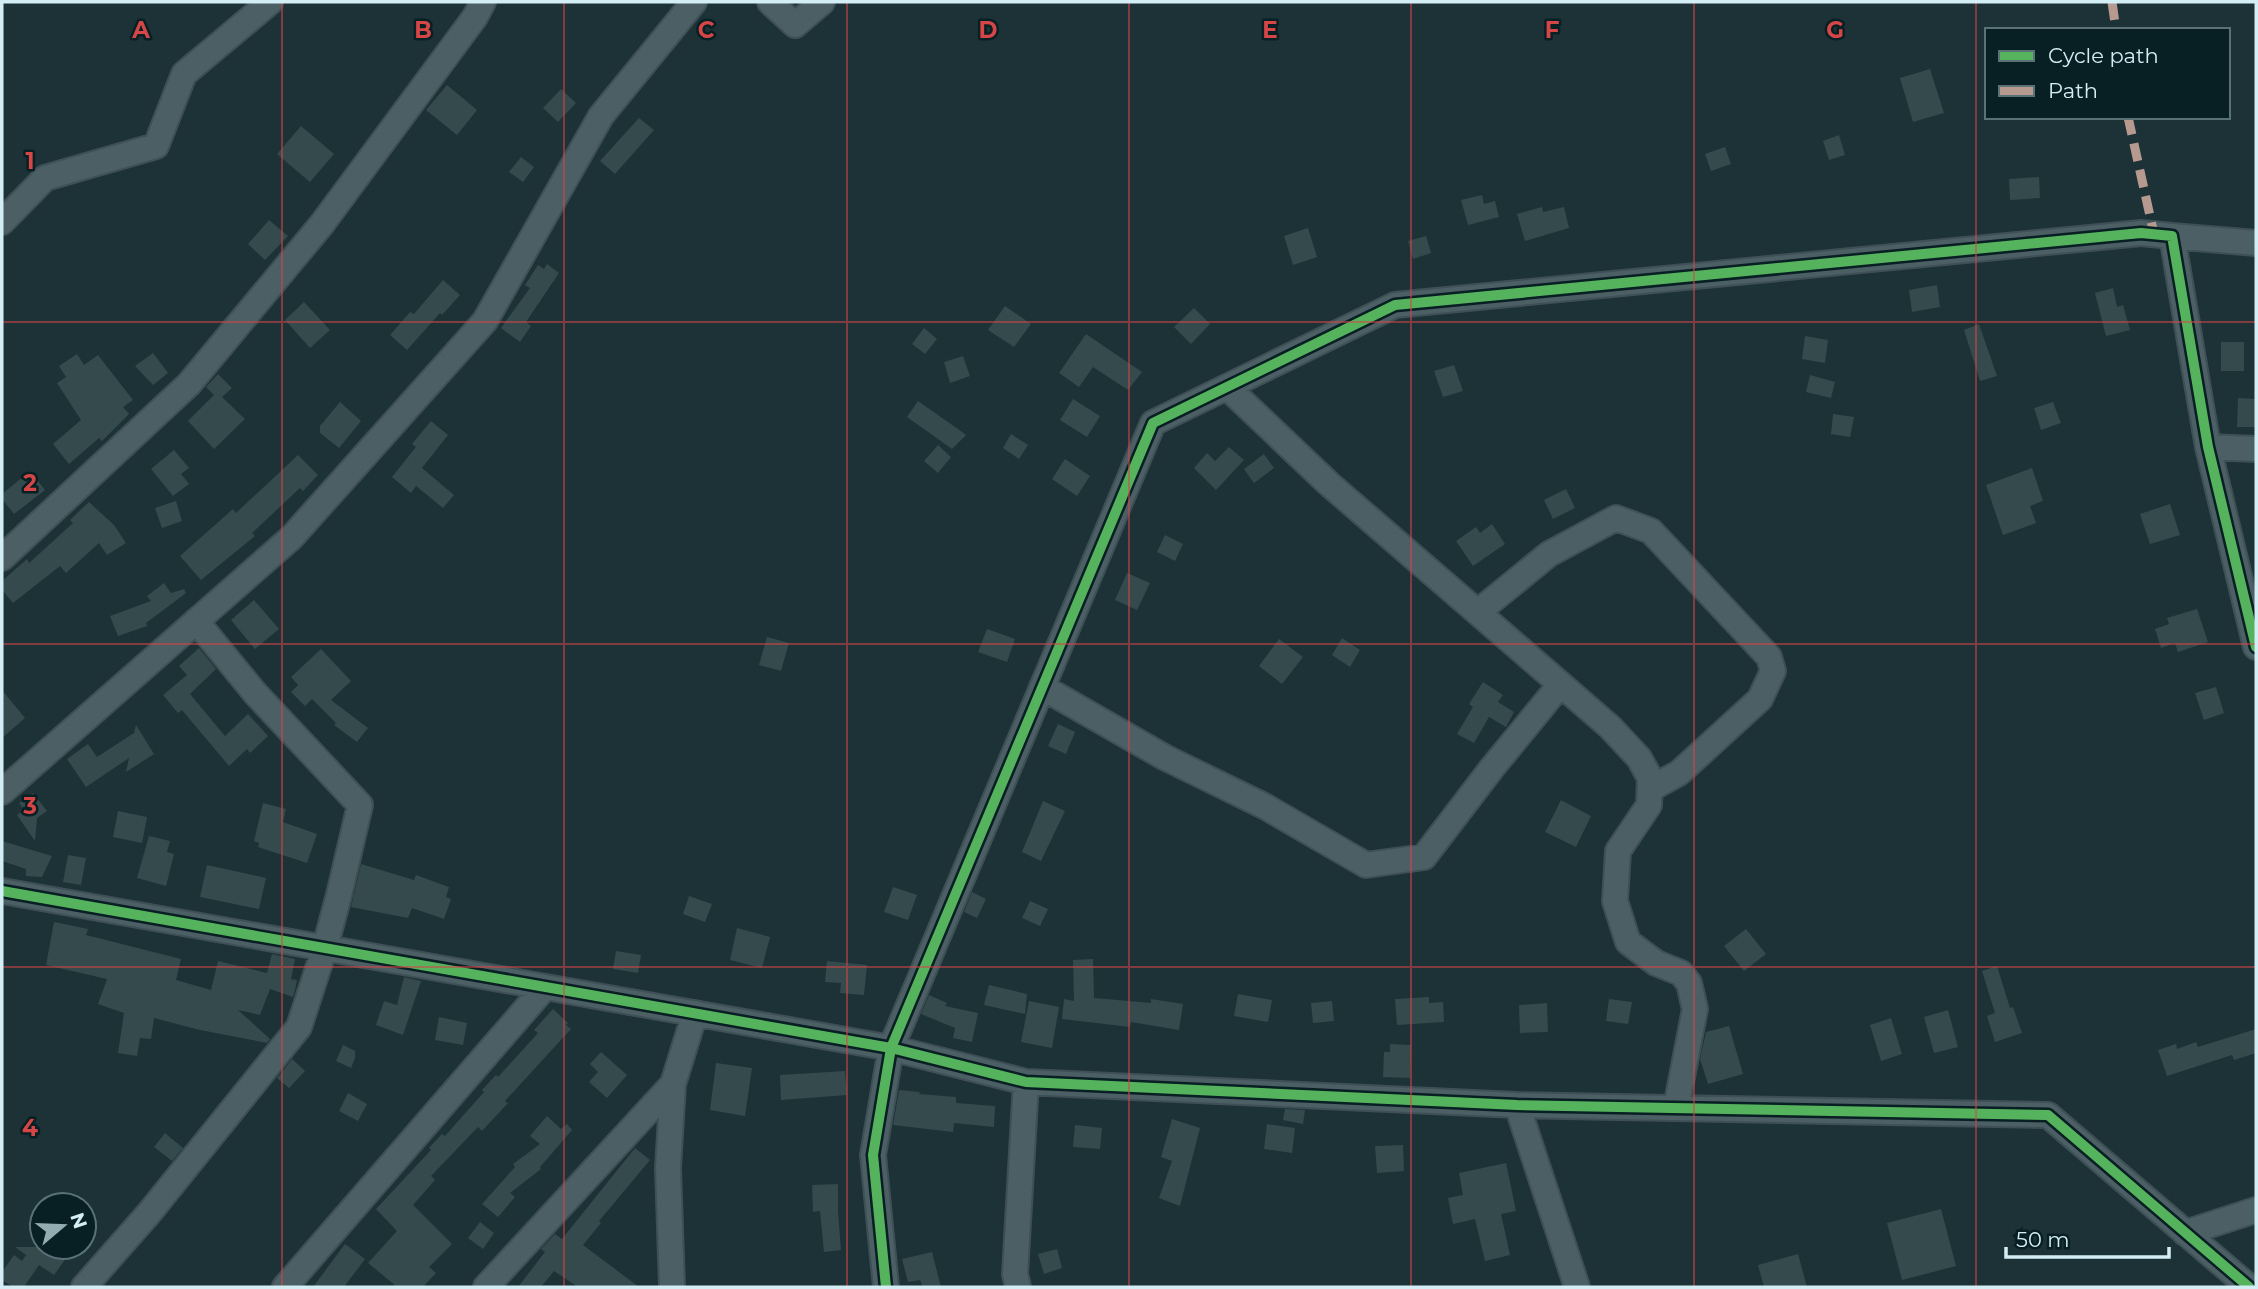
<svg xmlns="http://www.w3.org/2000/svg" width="2258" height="1289" font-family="Montserrat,sans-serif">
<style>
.building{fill:#344a4d}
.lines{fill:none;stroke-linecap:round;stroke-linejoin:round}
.minor-casing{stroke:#3e5055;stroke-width:28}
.minor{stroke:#4c5f64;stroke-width:24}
.quiet{stroke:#b69a8f;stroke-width:9;stroke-dasharray:18 9;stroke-linecap:butt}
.cycleway-casing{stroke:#081f24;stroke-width:15}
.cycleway{stroke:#56b35d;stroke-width:10}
.grid{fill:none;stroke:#d64647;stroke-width:2;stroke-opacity:0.55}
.grid-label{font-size:23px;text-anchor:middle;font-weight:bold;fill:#d64647;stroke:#081f24;stroke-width:5;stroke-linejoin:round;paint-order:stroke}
</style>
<rect width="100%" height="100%" fill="#1c3237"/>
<path class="building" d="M1930,69L1944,113L1913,122L1900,78Z
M447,85L477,110L457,135L426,110Z
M561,89L576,103L558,122L543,108Z
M639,118L654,130L615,174L600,161Z
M301,126L334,154L310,182L277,154Z
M1839,135L1845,155L1829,160L1823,141Z
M1725,147L1731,164L1711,171L1705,154Z
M521,157L534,167L523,182L509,172Z
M2039,177L2040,198L2010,200L2009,179Z
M1482,195L1484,204L1495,201L1499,217L1468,225L1461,200Z
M1542,207L1543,212L1564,207L1569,228L1525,241L1517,214Z
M269,220L288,236L265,260L248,244Z
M1308,228L1317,257L1293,265L1284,236Z
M1426,236L1431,253L1413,259L1408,241Z
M547,264L559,273L526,322L531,326L520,342L501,328L530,288L525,285L538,265L544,269Z
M443,280L460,295L442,315L440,313L407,350L390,335L410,312L414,314Z
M1937,285L1940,307L1912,312L1909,290Z
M2113,288L2117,307L2123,305L2130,330L2106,336L2095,293Z
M304,302L330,330L310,348L285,320Z
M1005,306L1031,324L1014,347L988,330Z
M1194,308L1210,324L1191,344L1174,327Z
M1979,324L1997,376L1980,381L1964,330Z
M924,328L937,339L925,354L912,344Z
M1086,334L1142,372L1128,390L1093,367L1079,387L1059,373Z
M1805,336L1828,340L1825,363L1802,359Z
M2221,342H2244V371H2221Z
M153,353L168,373L153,385L135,366Z
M77,354L84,365L98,355L133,400L123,407L129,414L102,441L99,438L69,464L53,444L81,420L57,383L66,377L59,366Z
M963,356L970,376L950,383L944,362Z
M1454,365L1463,391L1443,397L1434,371Z
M218,374L232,388L222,397L245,419L214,449L188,421L214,395L206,387Z
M1810,375L1835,382L1831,398L1806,392Z
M2238,398L2256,399V427H2237Z
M1073,399L1100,416L1087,437L1060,420Z
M918,401L958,429L966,435L952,449L907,417Z
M340,402L361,421L339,448L320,433V426Z
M2053,402L2061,423L2041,430L2034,408Z
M1833,414L1854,417L1850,437L1831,434Z
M431,421L448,435L422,468L454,495L443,508L416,486L411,493L392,477L416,447L412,444Z
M1011,434L1028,445L1019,459L1003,448Z
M938,445L951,457L938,473L924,461Z
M1229,447L1244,460L1216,490L1194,468L1207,453L1215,461Z
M174,450L189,468L181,474L189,484L173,496L151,469Z
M1264,454L1274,468L1254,483L1244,469Z
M298,455L318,475L303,491L300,488L252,533L255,536L201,580L180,556L233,509L236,513Z
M1065,459L1090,476L1077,496L1052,479Z
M2032,468L2043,501L2030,506L2036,523L2003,535L1986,485Z
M30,471L45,490L14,514L2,499V494Z
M1566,489L1575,508L1553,519L1544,500Z
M176,501L182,521L162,528L155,508Z
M89,502L114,525L126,543L107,555L99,543L66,573L60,566L13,603L2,590V581L27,559L29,563L73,523L70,520Z
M2170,504L2180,535L2150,544L2140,514Z
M1492,524L1505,544L1473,566L1456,541L1476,527L1480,533Z
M1165,535L1183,544L1175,561L1157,552Z
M1127,573L1150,583L1137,610L1115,600Z
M164,583L171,593L184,589L186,593L146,623L147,626L118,636L110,616L151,601L147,596Z
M254,600L279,629L255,649L231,620Z
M2197,609L2208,642L2178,652L2175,643L2161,648L2155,629L2169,624L2167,618Z
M987,629L1015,639L1007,662L978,652Z
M767,637L789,643L781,671L759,665Z
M1342,638L1360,650L1350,667L1332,655Z
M1279,639L1303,657L1282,684L1259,666Z
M199,648L216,669L190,694L225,736L248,714L268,736L250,753L247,749L229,766L182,710L178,713L163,695L187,675L179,666Z
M321,649L351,681L331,700L368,728L357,742L334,725L336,723L312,699L305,706L291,692L298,685L291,677Z
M1483,682L1503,695L1498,702L1514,712L1506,727L1489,717L1474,743L1457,734L1473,707L1469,704Z
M2216,687L2224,713L2204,720L2195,693Z
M2,690L25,718L2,738Z
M1058,724L1075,732L1066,754L1048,746Z
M136,725L154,754L126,772L129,758L86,787L67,759L88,744L97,757L134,733Z
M33,793L47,811L37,818L35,841L17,815L24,810L19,803Z
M1561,800L1591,816L1576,847L1545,832Z
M1043,801L1065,811L1041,861L1022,852Z
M263,803L286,809L283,822L317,834L307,863L258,847L259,843L254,841Z
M118,811L147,817L142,843L113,837Z
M149,836L170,841L167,852L174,854L166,886L137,878Z
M2,841L52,856L42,877L26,876V869L2,861Z
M68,855L86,858L81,885L63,882Z
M361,864L414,880L416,875L449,887L446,897L451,899L444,919L412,908L408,918L351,907Z
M207,865L266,878L259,909L200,897Z
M893,887L917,895L908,920L884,912Z
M972,892L986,899L977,918L964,912Z
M689,896L712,904L705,922L683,914Z
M1030,901L1048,909L1040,926L1022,918Z
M54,922L88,929L86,935L181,959L176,980L211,990L218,961L267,973L272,954L295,959L291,979L297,980L295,990L293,997L270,989L260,1015L238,1010L270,1039L267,1043L200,1030L154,1018L151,1039L140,1038L137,1056L118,1053L124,1013L98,1004L107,979L46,965Z
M737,928L770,937L762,968L730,960Z
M1746,929L1766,954L1744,971L1724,946Z
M616,951L641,955L638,973L613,969Z
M1093,959L1094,998L1151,1003V999L1183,1004L1179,1030L1131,1022L1130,1027L1062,1019L1064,999L1074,1001L1073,960Z
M827,961L867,965L864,995L840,993L841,983L825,982Z
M1997,966L2010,1008L2013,1007L2022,1033L1995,1042L1987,1016L1995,1013L1982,971Z
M404,977L421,981L403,1035L376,1025L384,1001L397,1005Z
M989,985L1027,994L1025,1014L984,1005Z
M1238,994L1272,1000L1268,1022L1234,1016Z
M929,995L947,1003L945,1006L978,1013L972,1042L953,1038L955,1028L921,1014Z
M1429,997V1003L1443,1002L1444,1022L1397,1025L1395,999Z
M1609,999L1632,1002L1628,1024L1606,1021Z
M1029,1001L1059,1007L1052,1048L1021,1042Z
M1332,1001L1334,1021L1313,1023L1311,1003Z
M1547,1003L1548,1032L1520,1033L1519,1005Z
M553,1009L568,1023L566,1025L571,1029L505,1101L508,1103L482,1131L478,1127L431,1176L435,1180L413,1205L452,1244L429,1267L436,1273L423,1287H397L368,1263L397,1231L376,1209L431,1150L429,1148L442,1134L445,1136L484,1092L482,1090L496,1075L498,1077L538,1033L534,1030Z
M1948,1010L1958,1047L1934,1053L1924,1017Z
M439,1017L467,1023L463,1045L435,1040Z
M1891,1018L1902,1054L1881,1061L1870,1025Z
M1729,1026L1743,1074L1708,1084L1700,1059L1706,1032Z
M2256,1029V1053L2234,1060L2232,1055L2167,1076L2158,1050L2176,1044L2177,1049L2196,1042L2198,1047Z
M1390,1044L1411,1045L1410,1078L1383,1077L1384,1052H1390Z
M343,1045L355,1051V1058L351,1068L336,1061Z
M601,1052L627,1075L607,1098L589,1082L598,1072L590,1064Z
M292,1059L305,1071L289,1088L277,1078Z
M716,1063L752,1068L745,1116L710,1110Z
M845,1071L847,1095L781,1100L780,1075Z
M899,1090L920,1092L919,1094L956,1097V1103L995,1106L994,1127L954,1123L953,1132L893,1125Z
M348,1093L367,1104L358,1121L339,1111Z
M1285,1109L1305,1110L1303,1124L1283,1120Z
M547,1116L561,1129L567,1124L572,1130L540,1167L541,1169L510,1193L515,1197L498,1217L482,1204L515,1167L513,1164L540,1144L530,1136Z
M1172,1119L1200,1128L1180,1206L1159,1198L1172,1161L1161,1157Z
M1267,1124L1295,1128L1292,1153L1264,1149Z
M1075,1125L1102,1128L1100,1149L1073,1147Z
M165,1133L183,1148L172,1161L154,1147Z
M1403,1145L1404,1171L1377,1173L1375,1146Z
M635,1148L650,1160L599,1221L601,1223L583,1245L639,1287H578L554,1271L541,1287H518L545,1252L541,1249L555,1234L562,1239Z
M1506,1163L1516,1211L1501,1214L1510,1255L1485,1261L1475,1219L1453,1224L1448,1198L1463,1195L1459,1173Z
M838,1184V1211L841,1250L824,1252L820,1211L813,1212L812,1185Z
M1941,1209L1956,1266L1902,1280L1887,1223Z
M480,1222L494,1233L483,1249L468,1238Z
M345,1244L365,1259L344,1287H313Z
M15,1247H74L54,1275L39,1265L24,1287H13L2,1280V1272L14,1255L22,1261L26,1255Z
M1057,1249L1062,1268L1044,1274L1038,1254Z
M932,1252L941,1287H923L920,1280L908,1282L902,1259Z
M1798,1254L1807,1287H1764L1758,1265Z"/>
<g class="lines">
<g class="minor-casing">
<path id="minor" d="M770,2L795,25L822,2
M2,222L45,178L156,146L184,74L270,2
M2172,236L2256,243
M1227,387L1328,483L1610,727L1639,758L1650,778L1649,805L1618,851L1615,901L1628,942L1656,963L1681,973L1689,983L1695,1009L1676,1108
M2208,447L2256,449
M2,558L189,384L322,224L475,17L483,2
M1479,611L1549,554L1616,518L1651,531L1769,657L1773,671L1760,699L1679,773L1650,789
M1042,687L1164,757L1266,807L1366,865L1424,857L1492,768L1560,685
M2,792L292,537L485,321L601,116L694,2
M2,891L891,1048L1026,1082L1517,1105L2048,1115L2249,1287
M1517,1105L1577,1287
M2185,1233L2256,1210
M84,1287L150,1212L299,1027L325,947L339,895L360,805L255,693L196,621
M285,1287L545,987
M486,1287L673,1084L695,1013
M672,1287L668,1168L673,1084
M886,1287L873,1155L891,1048L1153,423L1395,305L2141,233L2172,236L2208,447L2256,647
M1018,1287L1015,1274L1026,1082"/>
</g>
<use href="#minor" class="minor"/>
<path class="quiet" d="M2112,2L2116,30
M2128,117L2154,234"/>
<g class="cycleway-casing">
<path id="cycleway" d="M2,891L891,1048L1026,1082L1517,1105L2048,1115L2249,1287
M886,1287L873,1155L891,1048L1153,423L1395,305L2141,233L2172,236L2208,447L2256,647"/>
</g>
<use href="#cycleway" class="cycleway"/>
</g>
<path class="grid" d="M282,2V1287M564,2V1287M847,2V1287M1129,2V1287M1411,2V1287M1694,2V1287M1976,2V1287M2,322H2256M2,644H2256M2,967H2256"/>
<g class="grid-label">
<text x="141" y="38">A</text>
<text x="423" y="38">B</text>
<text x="706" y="38">C</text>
<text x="988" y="38">D</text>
<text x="1270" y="38">E</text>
<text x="1552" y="38">F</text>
<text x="1835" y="38">G</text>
<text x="30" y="169">1</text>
<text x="30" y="491">2</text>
<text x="30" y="814">3</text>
<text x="30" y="1136">4</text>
</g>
<rect width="2258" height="1289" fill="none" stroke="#d3eef5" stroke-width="7"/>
<rect x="1985" y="28" width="245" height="91" fill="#081f24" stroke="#597278" stroke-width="2"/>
<rect x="1999" y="51" width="35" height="10" fill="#56b35d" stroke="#597278" stroke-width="2"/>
<text x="2048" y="63" font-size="21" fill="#d3eef5">Cycle path</text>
<rect x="1999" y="86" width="35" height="10" fill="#b69a8f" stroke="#597278" stroke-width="2"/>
<text x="2048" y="98" font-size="21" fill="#d3eef5">Path</text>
<g transform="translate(63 1226) rotate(71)"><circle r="33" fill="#081f24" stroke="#597278" stroke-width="2"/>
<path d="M0-5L12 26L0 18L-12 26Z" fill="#93acb2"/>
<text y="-10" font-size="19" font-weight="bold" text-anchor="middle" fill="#d3eef5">N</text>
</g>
<path d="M2006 1247v10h163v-10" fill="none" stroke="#d3eef5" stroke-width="3.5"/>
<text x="2016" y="1247" font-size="21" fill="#d3eef5" stroke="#081f24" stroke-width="5" paint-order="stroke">50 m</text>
</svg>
